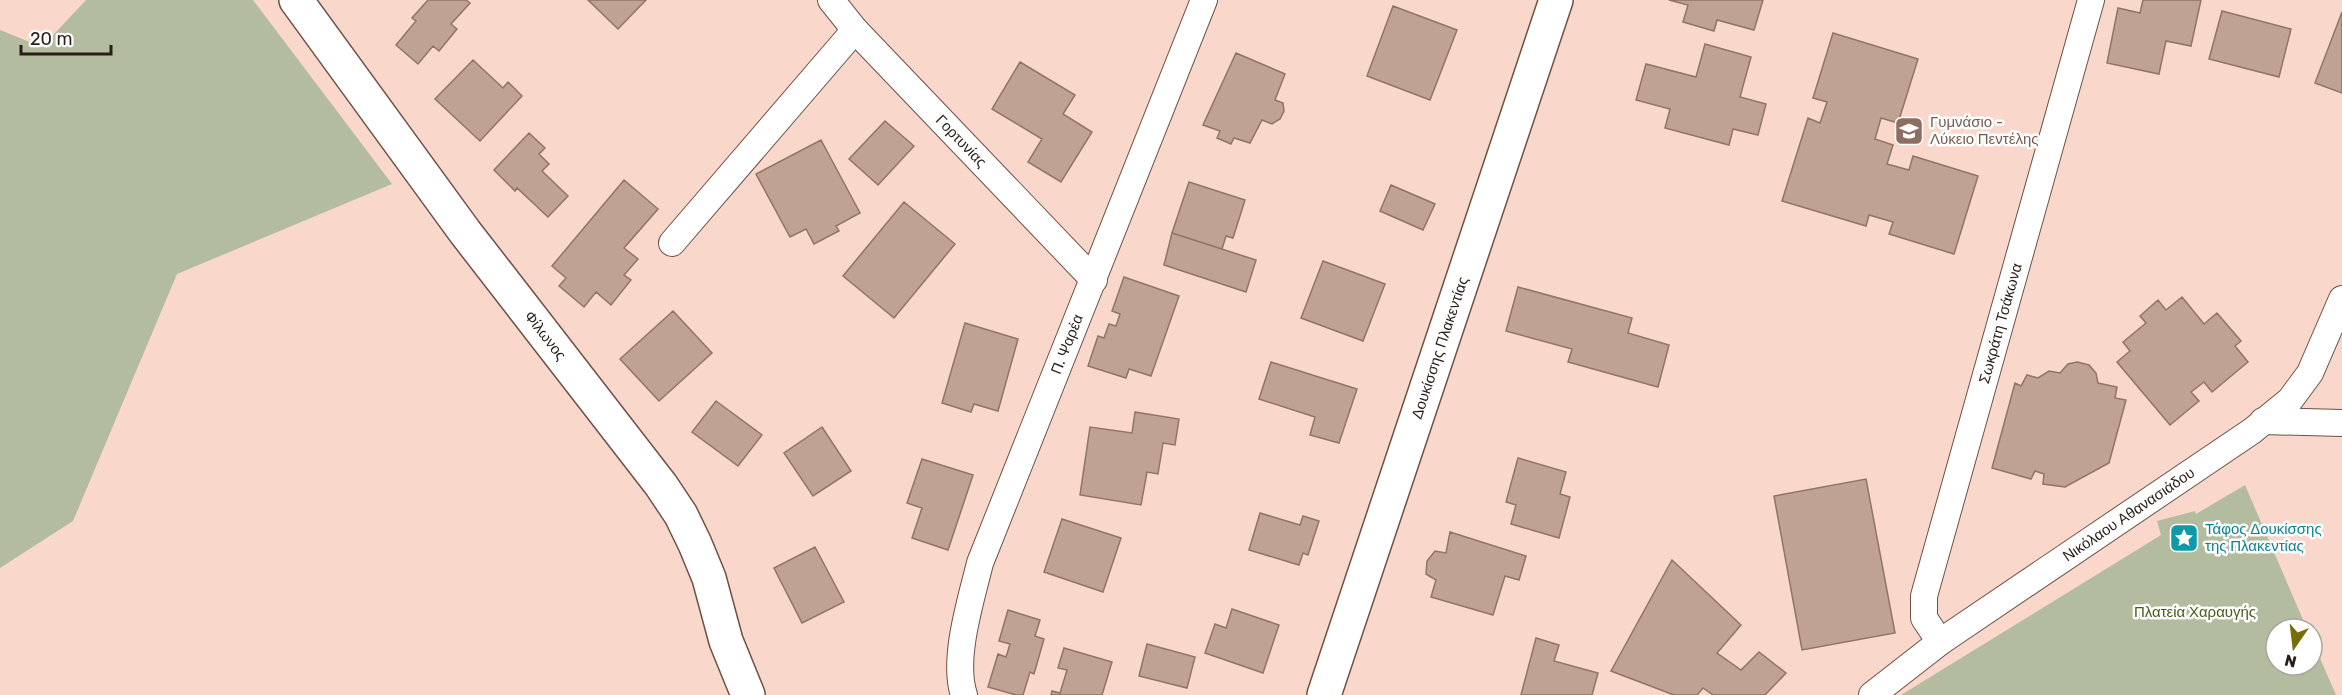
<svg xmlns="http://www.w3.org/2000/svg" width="2342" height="695" font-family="Rubik,sans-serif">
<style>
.green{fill:#b4bc9f}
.building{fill:#bfa291;stroke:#907565;stroke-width:1.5}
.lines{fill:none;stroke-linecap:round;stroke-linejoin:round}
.street-casing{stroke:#6d5146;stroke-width:28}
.secondary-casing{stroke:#6d5146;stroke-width:36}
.street{stroke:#fff;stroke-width:26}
.secondary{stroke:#fff;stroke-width:33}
.labels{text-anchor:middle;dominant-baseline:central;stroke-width:5;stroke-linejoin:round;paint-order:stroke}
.education-label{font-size:15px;fill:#785e54;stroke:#fff;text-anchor:start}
.street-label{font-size:15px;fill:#291d18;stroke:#fff}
.culture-label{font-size:15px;fill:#0d838f;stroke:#fff;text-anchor:start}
.park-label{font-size:15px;fill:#4d5a1c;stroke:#fff}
</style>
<rect width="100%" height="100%" fill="#f9d7cb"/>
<path class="green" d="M86,0H253L392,184L177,274L73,521L0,568V30L42,47Z
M2245,485L2307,629H2276V665H2312V640L2336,695H1901L2161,535L2157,521L2195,511L2196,514Z"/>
<path class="building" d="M428,0H466L470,3L451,24L457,29L439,51L433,46L418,64L396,45L416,21L412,18Z
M588,0H646L618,29Z
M1669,0H1763L1754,30L1717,20L1714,31L1683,22L1688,5Z
M2143,0H2201L2191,46L2166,41L2159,74L2107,63L2118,8L2140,13Z
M1393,6L1457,30L1430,100L1367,76Z
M2222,11L2291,29L2279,77L2209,59Z
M2342,12V93L2315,83Z
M1833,33L1918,59L1898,123L1881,118L1875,139L1893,145L1887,164L1909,170L1913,156L1978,176L1954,254L1889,234L1893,222L1869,215L1866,226L1782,201L1808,118L1820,123L1827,102L1813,98Z
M1705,44L1751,57L1740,97L1766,104L1758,135L1733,129L1729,145L1665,128L1670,109L1636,100L1646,64L1696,77Z
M1236,53L1285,74L1275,100L1283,103L1284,111L1280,119L1272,124L1262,120L1250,143L1234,138L1231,144L1217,138L1220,131L1203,125Z
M473,60L503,88L508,82L522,96L480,141L435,99Z
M1020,62L1075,95L1063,114L1092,132L1061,182L1028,162L1042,139L992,109Z
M885,121L914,146L878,185L849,159Z
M529,133L545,148L539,154L549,164L542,171L568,196L548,217L517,188L515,191L494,170Z
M821,140L860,213L836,226L839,231L814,244L806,229L790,237L756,174Z
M624,180L658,209L624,248L638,259L624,275L631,280L611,305L596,292L584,307L559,286L566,278L552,266Z
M1189,182L1245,200L1233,238L1226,236L1222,249L1172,233Z
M1391,185L1435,204L1423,230L1380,211Z
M904,202L955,244L894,318L843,276Z
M1172,233L1256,260L1246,292L1164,265Z
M1323,261L1385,284L1363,341L1301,318Z
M1124,277L1179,296L1151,376L1129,369L1126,378L1088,366L1098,336L1104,338L1109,324L1116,326L1120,314L1112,311Z
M1518,287L1632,318L1628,333L1669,345L1658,387L1568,362L1572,349L1506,331Z
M2182,297L2204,324L2217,313L2241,341L2235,346L2248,362L2212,392L2204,382L2191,392L2199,401L2170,425L2117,362L2130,351L2123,342L2146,323L2140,316L2158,300L2166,310Z
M673,311L712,353L659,401L620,359Z
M965,323L1018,339L998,411L974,404L971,412L942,403Z
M1271,362L1357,389L1339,443L1310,435L1315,417L1259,399Z
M2077,362L2089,365L2096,373L2098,383L2117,387L2115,398L2126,400L2109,463L2065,487L2043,484L2044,474L2035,471L2031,479L1992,468L2015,383L2021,386L2027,375L2038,378L2049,371L2060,373L2068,364Z
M716,401L762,435L738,466L692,432Z
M1135,412L1179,419L1175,445L1163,443L1158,474L1147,472L1141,505L1080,495L1090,427L1132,433Z
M822,427L851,471L813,496L784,453Z
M1518,458L1566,472L1560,494L1570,497L1559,538L1511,524L1516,505L1506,502Z
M922,459L973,475L948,550L912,538L922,508L907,503Z
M1866,479L1895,633L1802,650L1774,496Z
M1260,513L1300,525L1303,516L1319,521L1308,555L1303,553L1299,565L1249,550Z
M1062,519L1121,538L1103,592L1044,572Z
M1450,532L1526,556L1519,580L1505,576L1493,615L1431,597L1436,580L1426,574L1427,561L1435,551L1446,553Z
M815,547L844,602L802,623L774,568Z
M1672,560L1741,625L1717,653L1741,670L1759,652L1786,673L1765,695H1713L1703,688L1697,695H1674L1611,671Z
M1232,609L1279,625L1263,673L1205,653L1215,624L1226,628Z
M1008,610L1040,620L1035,636L1044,639L1034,674L1030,672L1023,695H1016L988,687L998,654L1006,657L1010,644L999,641Z
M1536,638L1559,645L1554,661L1598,673L1592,695H1521Z
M1147,644L1195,657L1187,688L1139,676Z
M1064,648L1112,662L1102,695H1051L1052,691L1060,693L1067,670L1058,668Z"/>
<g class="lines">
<g class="street-casing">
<g id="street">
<path id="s1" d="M831,0L855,30L1094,280"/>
<path d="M672,243L855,30"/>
<path d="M2263,421L2342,423"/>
<path id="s2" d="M1940,642L1924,618V596L2091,0"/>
<path id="s3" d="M964,695C952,659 971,600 980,563L1204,0"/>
<path id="s4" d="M1872,695L1940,642L2252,431L2290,400L2310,373L2342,299"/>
</g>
</g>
<g class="secondary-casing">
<g id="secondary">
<path id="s5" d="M296,0L465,232L661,485L681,515L695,544L709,578L726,641L748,695"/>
<path id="s6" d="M1324,695L1556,0"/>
</g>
</g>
<use href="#street" class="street"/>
<use href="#secondary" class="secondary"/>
</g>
<defs>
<g id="school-square" transform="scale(1.5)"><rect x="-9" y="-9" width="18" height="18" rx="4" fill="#8d6e63" stroke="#fff"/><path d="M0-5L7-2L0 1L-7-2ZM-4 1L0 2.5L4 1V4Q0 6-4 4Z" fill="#fff"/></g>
<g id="sight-square" transform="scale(1.5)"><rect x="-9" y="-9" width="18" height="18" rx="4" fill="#0f9aa8" stroke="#fff"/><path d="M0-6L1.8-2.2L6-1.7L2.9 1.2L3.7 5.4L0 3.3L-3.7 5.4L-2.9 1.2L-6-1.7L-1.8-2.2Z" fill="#fff"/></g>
</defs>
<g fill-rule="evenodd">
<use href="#school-square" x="1909" y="131"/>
<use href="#sight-square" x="2184" y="538"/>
</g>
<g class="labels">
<g class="education-label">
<text x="1930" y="122">Γυμνάσιο -<tspan x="1930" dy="17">Λύκειο Πεντέλης</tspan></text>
</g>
<g class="street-label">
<text stroke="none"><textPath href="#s1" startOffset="192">Γορτυνίας</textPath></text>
<text stroke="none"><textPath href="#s2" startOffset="334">Σωκράτη Τσάκωνα</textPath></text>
<text stroke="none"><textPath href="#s5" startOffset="418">Φίλωνος</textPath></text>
<text stroke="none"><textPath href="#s3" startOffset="370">Π. Ψαρέα</textPath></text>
<text stroke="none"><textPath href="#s6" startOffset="366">Δουκίσσης Πλακεντίας</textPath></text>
<text stroke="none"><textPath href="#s4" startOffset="314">Νικόλαου Αθανασιάδου</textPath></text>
</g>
<g class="culture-label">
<text x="2205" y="529">Τάφος Δουκίσσης<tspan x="2205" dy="17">της Πλακεντίας</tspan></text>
</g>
<g class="park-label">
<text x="2195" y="612">Πλατεία Χαραυγής</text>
</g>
</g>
<g transform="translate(2294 647) rotate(194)"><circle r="28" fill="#ffffff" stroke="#a9a5a3" stroke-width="1.5"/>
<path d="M0-4.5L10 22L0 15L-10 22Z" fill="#766d09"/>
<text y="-9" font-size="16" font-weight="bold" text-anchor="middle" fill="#291d18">N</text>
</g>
<path d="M21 45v9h90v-9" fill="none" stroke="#291d18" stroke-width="3"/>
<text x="30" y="45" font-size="18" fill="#291d18" stroke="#ffffff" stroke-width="4.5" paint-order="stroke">20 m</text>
</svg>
